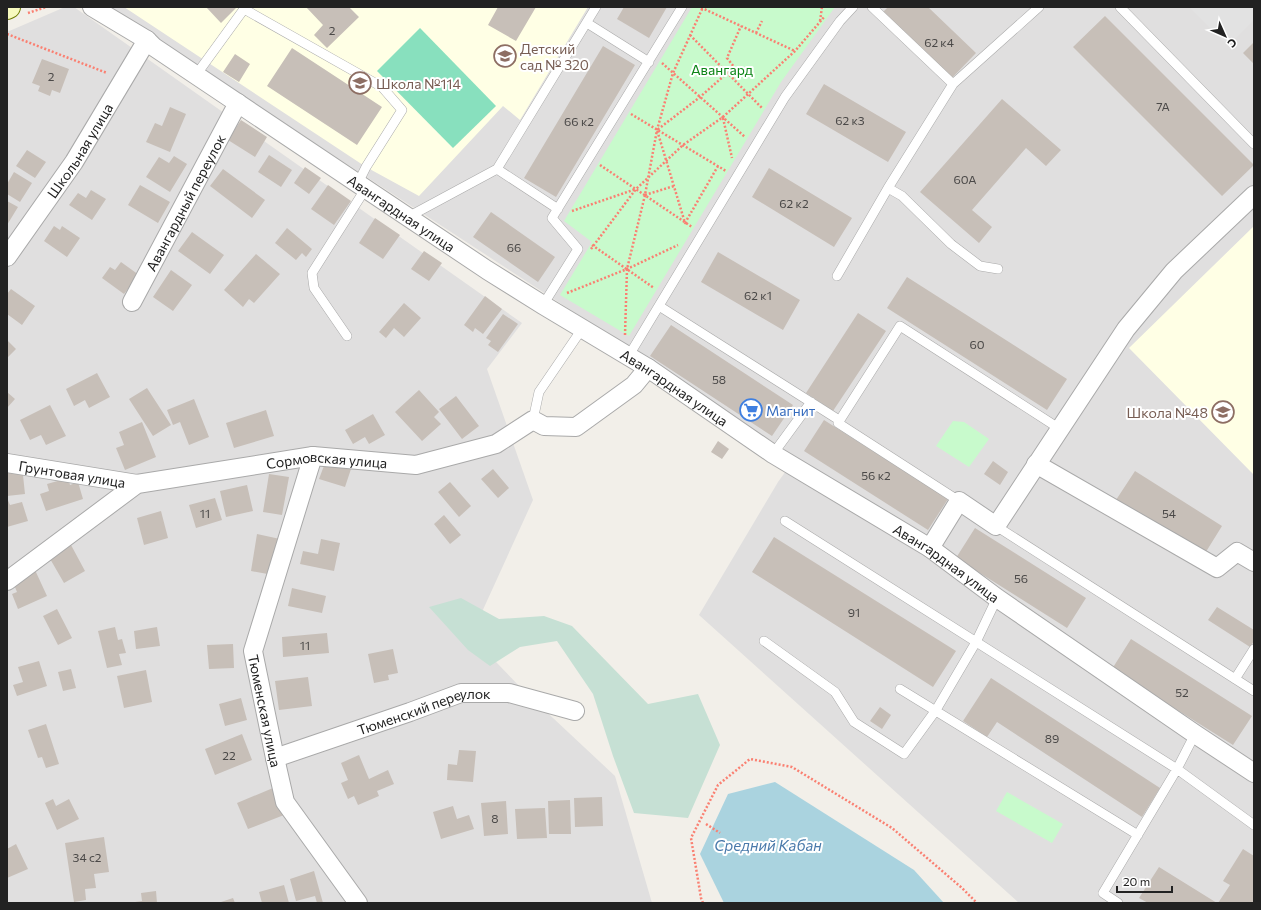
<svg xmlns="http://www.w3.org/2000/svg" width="1261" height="910" font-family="Commissioner,sans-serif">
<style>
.residential{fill:#e0dfdf}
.education{fill:#ffffe5}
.wetland{fill:#c6e0d4}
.park{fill:#c8facc}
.pitch{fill:#88e0be}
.parking{fill:#e2e2e2}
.water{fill:#aad3df}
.building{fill:#c7bfb8}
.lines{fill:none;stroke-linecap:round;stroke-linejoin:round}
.lane-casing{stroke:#a9a9a9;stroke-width:10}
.street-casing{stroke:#a9a9a9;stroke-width:20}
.secondary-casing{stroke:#707d05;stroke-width:24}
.path{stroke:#fa8072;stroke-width:2.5;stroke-dasharray:2 2;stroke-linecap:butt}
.lane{stroke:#fff;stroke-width:9}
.street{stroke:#fff;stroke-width:18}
.secondary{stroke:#f7fabf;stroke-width:22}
.labels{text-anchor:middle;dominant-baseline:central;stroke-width:4;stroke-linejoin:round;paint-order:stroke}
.number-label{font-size:12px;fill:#4b4948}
.education-label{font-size:14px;fill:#785e54;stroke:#fff;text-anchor:start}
.park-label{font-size:14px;fill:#0c8416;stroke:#fff}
.street-label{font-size:14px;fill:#222;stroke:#fff}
.shop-label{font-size:14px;fill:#366cbe;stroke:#fff;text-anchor:start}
.water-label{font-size:15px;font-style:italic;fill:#4a7aab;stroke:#fff}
</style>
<rect width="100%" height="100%" fill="#f2efe9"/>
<path class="residential" d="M65,7H74L522,323L487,369L533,500L471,636L522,689L615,776L652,903H7V32Z
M106,7H1254V903H1019L699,615L778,482L796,457Z"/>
<path class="education" d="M124,7H588L520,120L503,106L419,196L366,167Z
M1254,226V475L1129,348Z"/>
<path class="wetland" d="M461,598L499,619L544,616L572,626L648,704L698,694L720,745L688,818L634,813L613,756L593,694L557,641L520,647L490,666L468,650L429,607Z"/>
<path class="park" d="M692,7H835L781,82L629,336L560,295L592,242L564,221Z
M953,421L964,422L989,439L969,467L936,446Z
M1007,792L1063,824L1052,843L996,811Z"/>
<path class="pitch" d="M420,28L496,106L453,148L377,71Z"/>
<path class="parking" d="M1189,7H1254V20L1228,46Z"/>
<path class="water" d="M775,782L914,870L944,903H724L700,854L728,794Z"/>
<path class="building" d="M206,7H237L221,23Z
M306,7H349L359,17L327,48L314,35L323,25Z
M498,7H536L516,41L488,25Z
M624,7H667L649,38L617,19Z
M888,7H928L976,53L951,79L882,13Z
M1105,16L1254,165L1222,196L1073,47Z
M1254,42V64L1243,53Z
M603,46L635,65L556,197L524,178Z
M292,48L382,107L357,145L267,86Z
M235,54L250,64L239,82L223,72Z
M42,59L69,69L60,93L52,90L50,96L38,91L40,86L32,83Z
M824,84L906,132L888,162L806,114Z
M1002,99L1061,150L1046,166L1026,148L972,210L992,227L979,243L920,192Z
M170,107L186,114L170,152L146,142L155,123L162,126Z
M241,120L267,137L255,157L228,140Z
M27,150L46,162L35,178L16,166Z
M269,155L292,170L281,187L258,172Z
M174,156L187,164L170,192L146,177L159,157L169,163Z
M305,167L321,178L309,194L294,183Z
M769,168L852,218L834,247L752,197Z
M223,169L265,200L252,218L210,186Z
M14,172L32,183L20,202L7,194V184Z
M140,185L170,202L158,223L128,205Z
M328,185L351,201L334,225L311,209Z
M91,190L106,199L92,220L69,205L78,193L86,198Z
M7,201L18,207L7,225Z
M491,212L555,257L538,282L473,237Z
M375,218L400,235L383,259L359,243Z
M54,226L60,230L62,226L80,238L67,257L44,241Z
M287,228L312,249L306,257L302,253L296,260L275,243Z
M192,232L224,255L210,274L178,251Z
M424,251L442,263L429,281L411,269Z
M718,252L800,300L783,330L701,282Z
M256,254L280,274L254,303L249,299L243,307L224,290Z
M121,262L139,275L124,294L102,278L110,267L115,270Z
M171,270L192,285L173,311L153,297Z
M907,277L1067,379L1047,410L887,308Z
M11,289L35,306L22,325L7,314V294Z
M485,296L502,309L483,334L475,328L473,332L464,325Z
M404,303L421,318L404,337L394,328L386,338L379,332Z
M858,313L886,331L833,411L806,393Z
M503,314L518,324L498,352L488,345L491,341L486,338Z
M671,325L793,405L772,436L650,356Z
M7,340L16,349L7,358Z
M97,373L110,397L89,408L85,400L74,406L66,389Z
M147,388L171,425L153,436L129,399Z
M419,390L439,412L434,417L441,424L422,441L395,412Z
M7,392L15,399L7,408Z
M456,396L479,426L462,439L439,409Z
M194,399L209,437L189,445L180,422L173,425L167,410Z
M50,405L66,436L46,445L41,435L30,440L20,420Z
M266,410L274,436L234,448L226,423Z
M373,414L385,435L369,444L365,437L353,444L345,430Z
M824,420L948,499L928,530L804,451Z
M142,422L156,457L125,470L116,448L124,445L119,432Z
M718,441L729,449L722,459L711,452Z
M993,461L1008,472L1000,485L984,474Z
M325,463L352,466L345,487L319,479Z
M22,466L25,494L7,496V468Z
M493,469L509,488L498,498L481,479Z
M1135,471L1222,526L1204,555L1116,500Z
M269,474L289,477L282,515L263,512Z
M68,478L70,485L78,482L83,499L46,511L40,494L49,491L47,484Z
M450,482L471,506L459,517L438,492Z
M247,485L253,511L226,517L220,491Z
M7,498L10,505L22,502L28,521L7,527Z
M215,498L222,520L196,528L189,505Z
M161,511L168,538L144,545L137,518Z
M444,515L461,535L450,544L434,524Z
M975,528L1086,598L1067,628L956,558Z
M257,534L280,539L273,575L251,571Z
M774,537L956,651L933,687L752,572Z
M321,539L340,543L334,571L300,564L303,551L318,554Z
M71,545L85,571L64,583L49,557Z
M35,570L47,596L18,609L12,594L17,592L12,580Z
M292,588L326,596L322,613L288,606Z
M1217,607L1254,630V641L1250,647L1208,620Z
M57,609L72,638L58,645L43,616Z
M115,627L118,640L122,639L126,653L119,654L122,665L107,668L98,631Z
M157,627L160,646L136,649L134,631Z
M327,633L329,653L283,657L282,637Z
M1131,639L1252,716L1233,745L1112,669Z
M233,644L234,668L209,669L207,645Z
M393,649L398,673L388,675L389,680L374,683L368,654Z
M39,661L47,686L17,696L13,685L23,682L18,667Z
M71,669L76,688L63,691L58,672Z
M146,670L152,702L124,708L117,676Z
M308,677L312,706L279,710L275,681Z
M991,678L1160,788L1142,817L997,722L987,737L963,721Z
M241,698L247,720L225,726L219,704Z
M880,707L891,715L882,729L870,721Z
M46,724L59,764L46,768L42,757L38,758L28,730Z
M242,734L252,760L215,775L205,749Z
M459,750L476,751L473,782L447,780L448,764L457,765Z
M359,755L369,779L388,770L394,784L377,791L379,796L358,805L354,796L348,799L341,783L348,780L341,763Z
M273,788L284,815L248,829L237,803Z
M602,797L603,826L575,827L574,798Z
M53,799L56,806L69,799L79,819L57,830L45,803Z
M570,800L571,834H549L548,801Z
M506,801L508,834L484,836L481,803Z
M453,806L457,819L469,815L474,829L441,839L433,812Z
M545,808L547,838L517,839L515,809Z
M104,837L109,872L94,874L96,888L85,889L86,900L74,902L65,843Z
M16,844L28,869L7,878V849Z
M1243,849L1254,856V903H1218L1230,885L1223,881Z
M1159,867L1217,903H1148L1139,898Z
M314,871L323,903H317L315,896L296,901L290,879Z
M284,885L289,903H262L259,892Z
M156,891L157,903H135V902L142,901L141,893Z
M233,898L235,903H218Z"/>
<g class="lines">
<g class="lane-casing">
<path id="lane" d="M872,7L953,84
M1120,7L1254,144
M587,23L649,62
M196,75L244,9L382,87L402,110L366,167L358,183
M888,188L902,196L951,244L980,266L998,269
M558,209L497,169L596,7
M408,217L497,169
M837,276L888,188L953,84L1039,7
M543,305L578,249L552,218L682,7
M659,306L839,420
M347,336L314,288L312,273L366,188
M628,357L785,97L840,21L853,7
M533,420L539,392L582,329
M773,454L811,402
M959,501L838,423L900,326L1060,429
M785,521L1177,769L1254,825
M996,526L1254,691
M764,641L835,692L854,722L904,754L936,710L976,642L997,598
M1235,679L1254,649
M900,689L1138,835
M1118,903L1103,893L1177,769L1195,734"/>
</g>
<g class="street-casing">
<g id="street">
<path id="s1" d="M92,7L147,40L154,47L487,270L543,305L648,368L773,454L930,548L997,598L1195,734L1254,773"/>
<path id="s2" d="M7,257L74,162L147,40"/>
<path id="s3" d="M132,302L238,103"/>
<path id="s4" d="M313,456L253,651L275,758L285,802L358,903"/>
<path id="s5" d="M7,463L137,484"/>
<path d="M1036,464L1217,568L1237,552L1254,562"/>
<path d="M930,548L959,501L996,526L1126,329L1174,271L1254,195"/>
<path id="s6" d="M7,581L137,484L313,456L416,465L496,444L533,420L544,426L576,427L634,385L648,368"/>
<path id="s7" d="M275,758L410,712L461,693H509L575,711"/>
</g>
</g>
<g class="secondary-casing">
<path id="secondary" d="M7,8L9,7"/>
</g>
<path class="path" d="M703,8H702L795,51
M28,13L46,7
M820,21L822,7
M756,33L762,21
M7,34L107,73
M690,35L762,108
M662,63L745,137
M631,114L726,171
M723,118L732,158
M600,165L692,227
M718,166L685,223L657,130L700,97L734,67L727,58L741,26
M645,195L674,186
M572,211L636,189
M592,245L654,288
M591,249L636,189L683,145L723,117L795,51L825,16
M567,293L627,269L678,245
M625,335L627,269L645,195L657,130L673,73L703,7
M706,824L720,833
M703,903L701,898L691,838L718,785L750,759L792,767L892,828L962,888L977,903"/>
<use href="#lane" class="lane"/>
<use href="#street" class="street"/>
<use href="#secondary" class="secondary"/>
</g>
<defs>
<g id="school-ring" transform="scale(1.15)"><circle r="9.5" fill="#fff" stroke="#8d6e63" stroke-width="1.5"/><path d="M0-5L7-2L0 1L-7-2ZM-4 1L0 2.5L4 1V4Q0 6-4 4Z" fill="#8d6e63"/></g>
<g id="supermarket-ring" transform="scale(1.15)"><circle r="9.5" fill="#fff" stroke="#3f7fe0" stroke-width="1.5"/><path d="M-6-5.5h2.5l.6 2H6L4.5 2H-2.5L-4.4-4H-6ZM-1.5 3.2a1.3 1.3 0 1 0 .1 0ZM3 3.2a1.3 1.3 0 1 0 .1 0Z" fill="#3f7fe0"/></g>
</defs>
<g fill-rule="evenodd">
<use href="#school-ring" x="505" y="56"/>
<use href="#school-ring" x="360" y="83"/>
<use href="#supermarket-ring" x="751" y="410"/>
<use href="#school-ring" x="1223" y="412"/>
</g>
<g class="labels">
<g class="number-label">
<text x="332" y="30">2</text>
<text x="939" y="42">62 к4</text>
<text x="51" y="76">2</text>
<text x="1163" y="106">7А</text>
<text x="850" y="120">62 к3</text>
<text x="579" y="121">66 к2</text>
<text x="965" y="179">60А</text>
<text x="794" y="203">62 к2</text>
<text x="514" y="247">66</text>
<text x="758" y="295">62 к1</text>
<text x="977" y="344">60</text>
<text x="719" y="379">58</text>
<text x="876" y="475">56 к2</text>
<text x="205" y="513">11</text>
<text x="1169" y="513">54</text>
<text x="1021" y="578">56</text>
<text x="854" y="612">91</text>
<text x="305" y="645">11</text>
<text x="1182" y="692">52</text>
<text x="1052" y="738">89</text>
<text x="229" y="755">22</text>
<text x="495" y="818">8</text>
<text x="87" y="857">34 с2</text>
</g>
<g class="education-label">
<text x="520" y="48">Детский<tspan x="520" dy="16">сад № 320</tspan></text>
<text x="376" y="83">Школа №114</text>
<text x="1208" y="412" text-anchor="end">Школа №48</text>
</g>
<g class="park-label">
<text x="722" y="69">Авангард</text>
</g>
<g class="street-label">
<text stroke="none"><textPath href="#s2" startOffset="129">Школьная улица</textPath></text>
<text stroke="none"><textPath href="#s3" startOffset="113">Авангардный переулок</textPath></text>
<text stroke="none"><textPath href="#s1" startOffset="372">Авангардная улица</textPath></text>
<text stroke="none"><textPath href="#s1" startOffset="696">Авангардная улица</textPath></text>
<text stroke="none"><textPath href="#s6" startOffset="354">Сормовская улица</textPath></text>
<text stroke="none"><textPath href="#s5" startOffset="66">Грунтовая улица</textPath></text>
<text stroke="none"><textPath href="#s1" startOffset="1020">Авангардная улица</textPath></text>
<text stroke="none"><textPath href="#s4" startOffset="265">Тюменская улица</textPath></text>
<text stroke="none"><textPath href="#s7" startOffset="157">Тюменский переулок</textPath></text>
</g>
<g class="shop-label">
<text x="766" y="410">Магнит</text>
</g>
<g class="water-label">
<text x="768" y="845">Средний Кабан</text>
</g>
</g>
<rect width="1261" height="910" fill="none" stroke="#222222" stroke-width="16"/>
<g transform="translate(1225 36) rotate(135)" stroke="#ffffff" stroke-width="3" paint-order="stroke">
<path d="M0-3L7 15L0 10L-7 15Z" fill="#222222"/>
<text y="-6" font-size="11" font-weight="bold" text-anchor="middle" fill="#222222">С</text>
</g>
<path d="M1117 886v6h55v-6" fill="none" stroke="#222222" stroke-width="2"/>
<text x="1123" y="886" font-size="12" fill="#222222" stroke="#ffffff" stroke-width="3" paint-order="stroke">20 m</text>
</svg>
